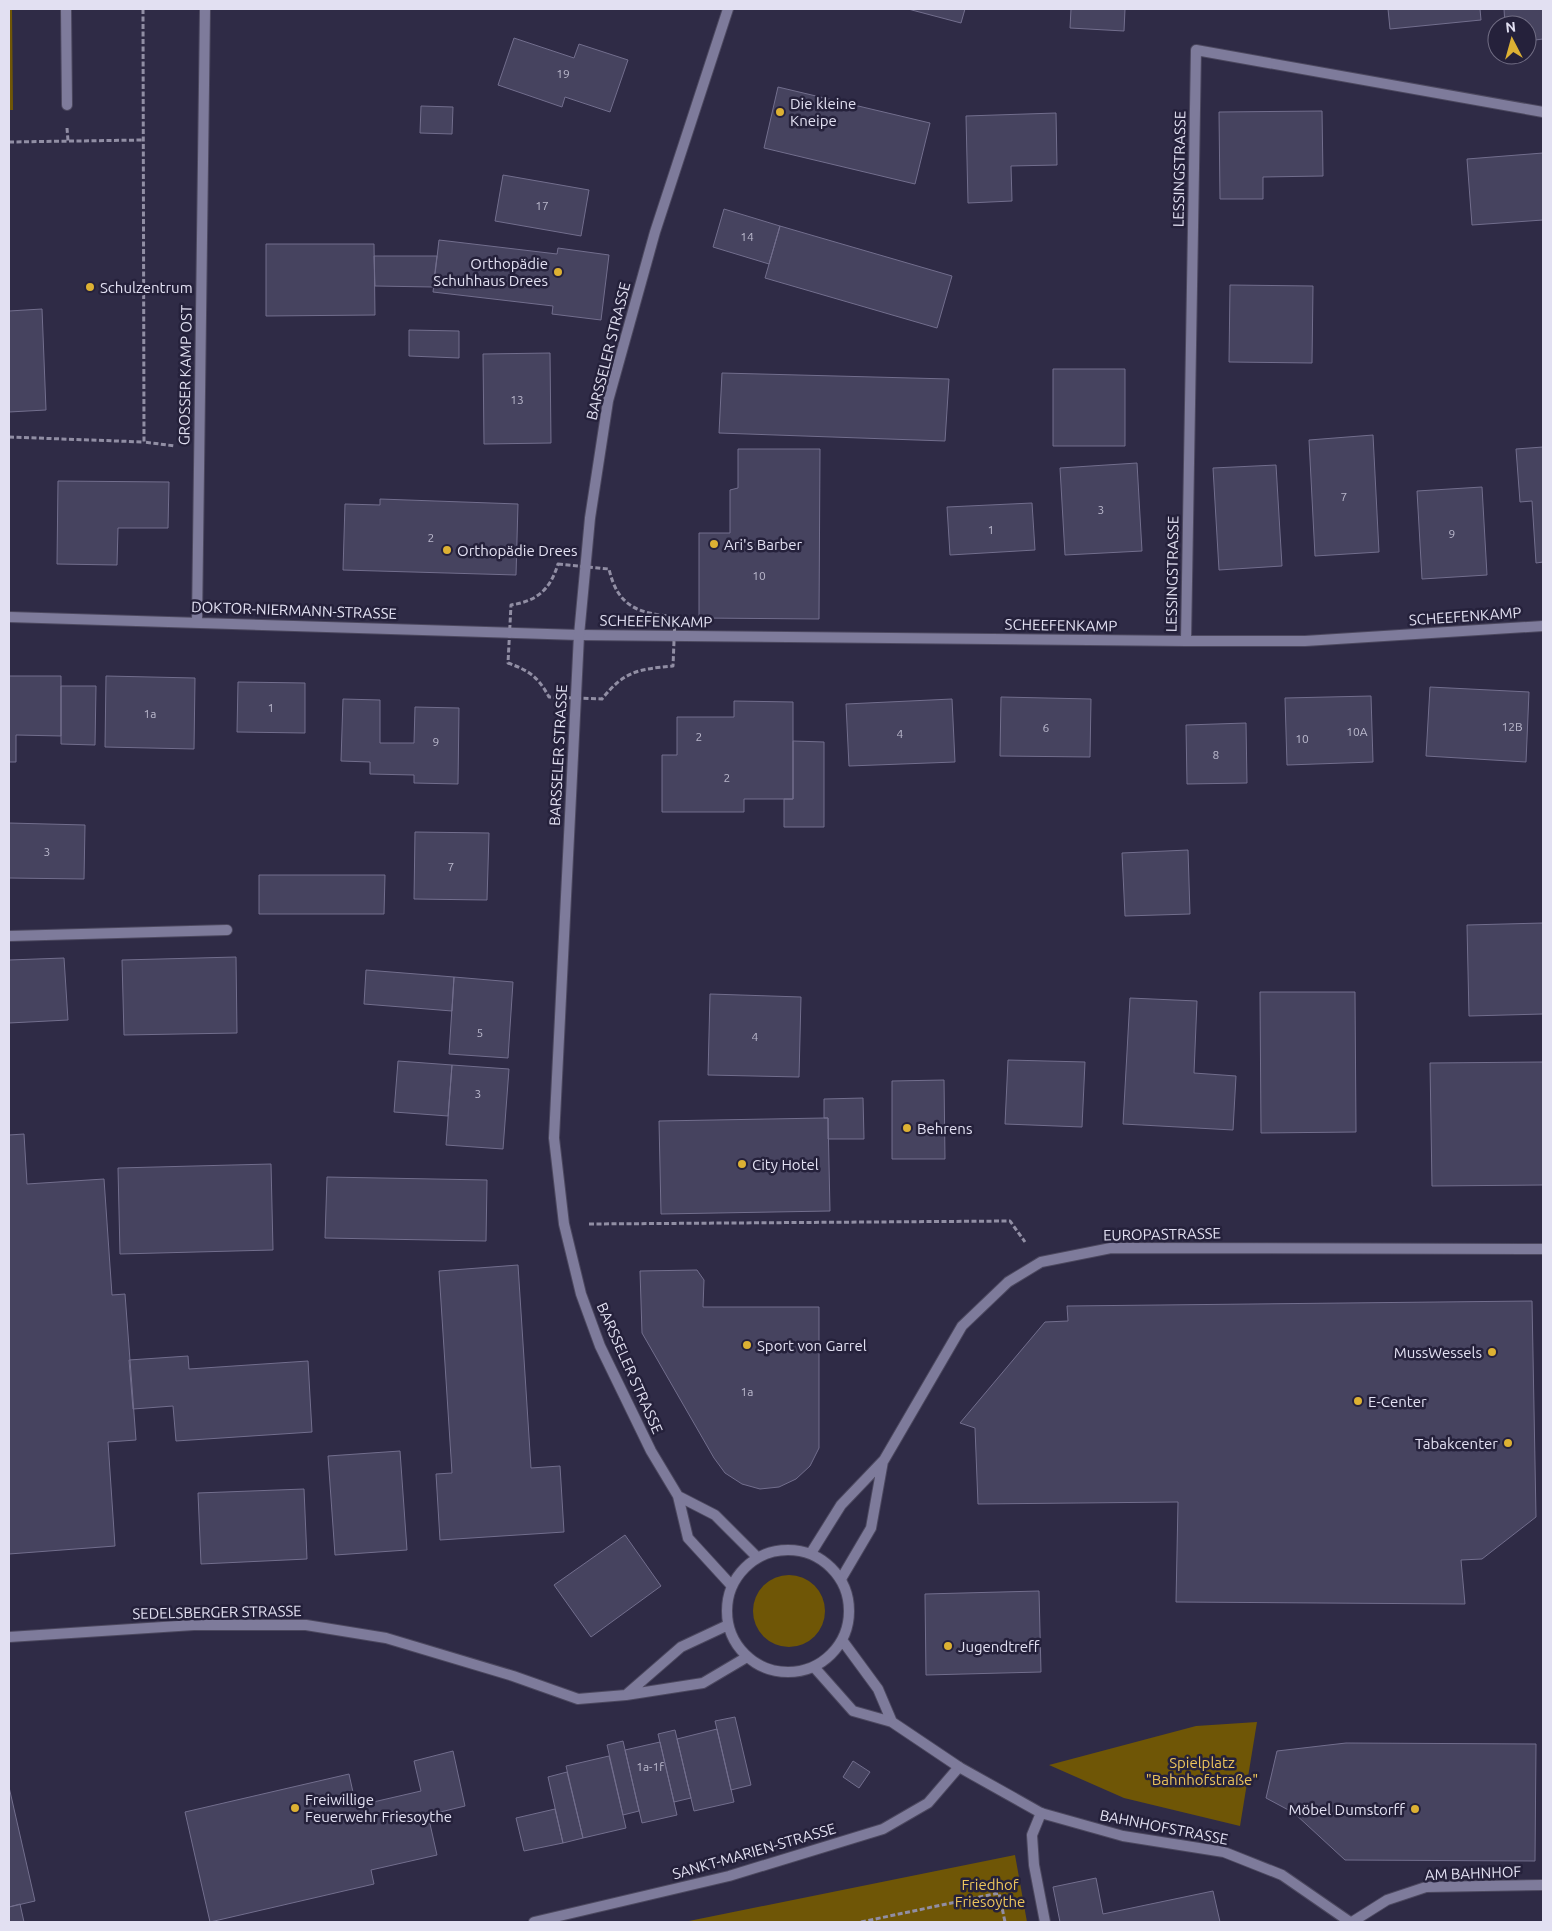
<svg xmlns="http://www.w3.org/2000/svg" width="1552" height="1931" font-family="Ubuntu,sans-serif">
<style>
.green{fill:#6f5606}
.building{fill:#46435f;stroke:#726e8d}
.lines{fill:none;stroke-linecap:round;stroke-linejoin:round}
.service-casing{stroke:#4c485f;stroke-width:12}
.minor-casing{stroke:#4c485f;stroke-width:12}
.tertiary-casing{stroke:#4c485f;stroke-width:12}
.path{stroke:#918ea4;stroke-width:3;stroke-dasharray:5 2.5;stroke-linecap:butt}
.service{stroke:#7e7b9b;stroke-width:10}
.minor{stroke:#7e7b9b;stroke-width:10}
.tertiary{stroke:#7e7b9b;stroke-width:10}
.poi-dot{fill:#ddb133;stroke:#25213b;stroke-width:2}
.labels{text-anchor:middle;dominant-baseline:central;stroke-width:5;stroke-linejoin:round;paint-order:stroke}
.number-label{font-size:12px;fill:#bbb9cd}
.poi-label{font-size:15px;fill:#e2e0f2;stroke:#25213b;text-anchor:start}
.street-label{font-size:15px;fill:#e2e0f2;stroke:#25213b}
.park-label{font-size:15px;fill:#ecc45c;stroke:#25213b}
</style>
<rect width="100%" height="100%" fill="#2f2b46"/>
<path class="green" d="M9,9H12L13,110H9Z
M753 1611a36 36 0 1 1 72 0a36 36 0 1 1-72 0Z
M1257,1722L1240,1826L1124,1798L1049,1765L1196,1726Z
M1015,1855L1027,1922H684Z"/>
<path class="building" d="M908,9H965L961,23Z
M1071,9H1125L1124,31L1070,28Z
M1388,9H1480L1481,20L1390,29Z
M1504,9H1543V39L1527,41V25H1505Z
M514,38L574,58L579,44L628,60L610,112L565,97L562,107L498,85Z
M778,87L930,123L915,184L764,148Z
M421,106L453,107L452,134L420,133Z
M1322,111L1323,176L1263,177V199H1220L1219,112Z
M1056,113L1057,165L1011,166L1012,201L968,203L966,116Z
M1543,153V220L1472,225L1467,159Z
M503,175L589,190L581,236L495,221Z
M724,209L780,226L769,264L713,247Z
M780,226L952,276L937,328L765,278Z
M439,240L557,254L558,248L609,255L601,320L552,314L553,306L433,292Z
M266,244H374L375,315L266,316Z
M374,256H437L433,287L375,286Z
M1230,285L1313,286L1312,363L1229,362Z
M42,309L46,410L9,412V311Z
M409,330L459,331V358L409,356Z
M550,353L551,443L484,444L483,354Z
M1053,369H1125V446H1053Z
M722,373L949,379L945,441L719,433Z
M1373,435L1379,552L1315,556L1309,440Z
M1543,447V562L1536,563L1532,501L1520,502L1516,449Z
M738,449H820L819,619L699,618V533H730V490L738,488Z
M1137,463L1142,551L1065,555L1060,468Z
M1276,465L1282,566L1219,570L1213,468Z
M58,481L169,482L168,528H118L117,565L57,564Z
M1482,487L1487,575L1422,579L1417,491Z
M380,499L518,504L516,575L343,570L345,504L380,505Z
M1032,503L1035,550L950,555L947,507Z
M9,676H61V736L16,735V762H9Z
M106,676L195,678L194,749L105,747Z
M238,682L305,683V733L237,732Z
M61,686H96L95,745L61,744Z
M1430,687L1529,692L1526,762L1426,756Z
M1371,696L1373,762L1287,765L1285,698Z
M1001,697L1091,699L1090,757L1000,756Z
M343,699L380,700V743H414L415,707L459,708L458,784L414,783V775L370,774V762L341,761Z
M952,699L955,762L849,766L846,704Z
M734,701L793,702V799H744V812H662V755H677V717H734Z
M1246,723L1247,783L1187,784L1186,725Z
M793,741L824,742V827H784V799H793Z
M9,823L85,825L84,879L9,878Z
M415,832L489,833L487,900L414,899Z
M1188,850L1190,914L1125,916L1122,853Z
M259,875H385L384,914H259Z
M1543,923V1014L1469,1016L1467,925Z
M236,957L237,1033L124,1035L122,960Z
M64,958L68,1020L9,1023V960Z
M366,970L454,977L452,1011L364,1004Z
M454,977L513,982L508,1058L449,1054Z
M1260,992H1355L1356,1132L1261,1133Z
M710,994L801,997L799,1077L708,1075Z
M1130,998L1197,1001L1194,1073L1236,1076L1233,1130L1123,1124Z
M1008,1060L1085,1062L1082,1127L1005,1124Z
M398,1061L452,1065L448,1116L394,1112Z
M1543,1062V1185L1432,1186L1430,1063Z
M452,1065L509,1069L503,1149L446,1145Z
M944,1080L945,1159H892V1081Z
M863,1098L864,1139H828V1118H824V1099Z
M824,1118H828L830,1211L661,1214L659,1121Z
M24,1134L27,1184L104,1179L112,1295L125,1294L136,1440L108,1442L115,1546L9,1554V1135Z
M271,1164L273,1250L120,1254L118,1168Z
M327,1177L487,1180L486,1241L325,1238Z
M518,1265L531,1468L560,1466L564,1532L440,1540L436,1474L452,1473L439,1271Z
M697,1270L704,1280L703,1307H819V1448L810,1466L796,1479L779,1487L760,1489L742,1484L725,1473L714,1458L642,1333L640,1271Z
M1532,1301L1536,1517L1482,1559L1461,1560L1465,1604L1176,1602L1178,1502L978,1504L975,1428L960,1423L1045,1322L1068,1321L1067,1306Z
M188,1356L189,1369L308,1361L312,1432L176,1441L173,1406L133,1409L129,1360Z
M400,1451L407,1550L335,1555L328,1456Z
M304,1489L307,1559L201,1564L198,1493Z
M625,1535L661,1586L591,1637L554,1585Z
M1039,1591L1041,1672L926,1675L925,1594Z
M735,1717L751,1785L731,1790L715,1721Z
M717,1729L734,1802L694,1811L677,1739Z
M675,1730L691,1798L674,1802L658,1734Z
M623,1741L639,1811L623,1815L607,1745Z
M660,1742L677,1815L642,1823L625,1750Z
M1346,1743L1536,1744L1535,1861L1345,1860L1294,1813L1266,1798L1277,1751Z
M453,1751L465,1806L428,1815L437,1855L371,1870L374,1884L210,1922L185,1812L349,1774L356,1806L421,1791L414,1761Z
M609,1756L626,1828L583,1838L566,1766Z
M853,1761L870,1772L859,1788L843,1777Z
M567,1772L583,1838L563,1843L548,1777Z
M9,1787L35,1901L9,1907Z
M555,1809L563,1843L524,1851L516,1818Z
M1096,1878L1103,1914L1213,1891L1220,1922H1060L1053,1887Z
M20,1904L24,1922H9V1907Z"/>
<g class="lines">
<g class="service-casing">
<path id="service" d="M66,9L67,105
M9,936L227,930
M1041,1813L1032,1835L1034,1865L1045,1922"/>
</g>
<g class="minor-casing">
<path id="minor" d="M9,617L579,635L1186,641H1305L1543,626
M197,622L205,9
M1186,641L1196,50L1543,112
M811,1553L841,1505L884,1460L962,1326L1008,1282L1041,1262L1111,1248L1543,1249
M841,1579L871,1528L883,1461
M534,1922L729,1876L883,1829L928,1803L959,1767
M1352,1922L1387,1900L1426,1887L1543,1885"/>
</g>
<g class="tertiary-casing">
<path id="tertiary" d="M728,9L655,232L608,401L590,518L579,635L554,1138L564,1224L581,1294L600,1346L651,1451L678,1496L688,1538L731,1585
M678,1496L715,1515L757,1557
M727 1611a61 61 0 1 1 122 0a61 61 0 1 1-122 0Z
M9,1637L194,1625H306L386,1638L513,1676L578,1699L626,1695L703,1683L747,1657
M842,1640L878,1689L892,1722
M814,1667L853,1711L892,1722L959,1767L1041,1813L1123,1836L1224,1852L1282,1875L1350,1922
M627,1694L681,1647L728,1625"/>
</g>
<path class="path" d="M143,9L144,442L175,446
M67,128L68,141
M9,142L143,140
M9,437L144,442
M558,564L609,569C618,608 639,613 675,617L673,666C639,669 624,671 602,699L549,697C538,677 530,671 508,663L511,605C537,601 550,590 558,564Z
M589,1224L1010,1221L1025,1242
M861,1922L999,1893L1005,1922"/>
<use href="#service" class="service"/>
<use href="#minor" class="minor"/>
<use href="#tertiary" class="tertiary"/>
</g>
<g class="poi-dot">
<circle cx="780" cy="112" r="5"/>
<circle cx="558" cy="272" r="5"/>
<circle cx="90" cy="287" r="5"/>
<circle cx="714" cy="544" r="5"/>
<circle cx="447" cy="550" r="5"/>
<circle cx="907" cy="1128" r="5"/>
<circle cx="742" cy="1164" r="5"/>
<circle cx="747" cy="1345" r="5"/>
<circle cx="1492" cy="1352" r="5"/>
<circle cx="1358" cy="1401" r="5"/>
<circle cx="1508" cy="1443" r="5"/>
<circle cx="948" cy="1646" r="5"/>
<circle cx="295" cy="1808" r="5"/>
<circle cx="1415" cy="1809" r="5"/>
</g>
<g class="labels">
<g class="number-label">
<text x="563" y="73">19</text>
<text x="542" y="205">17</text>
<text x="747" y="236">14</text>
<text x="517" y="399">13</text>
<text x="1344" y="496">7</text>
<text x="1101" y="509">3</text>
<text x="991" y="529">1</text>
<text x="1452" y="533">9</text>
<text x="431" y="537">2</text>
<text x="759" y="575">10</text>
<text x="271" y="707">1</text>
<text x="150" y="713">1a</text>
<text x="1512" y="726">12B</text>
<text x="1046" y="727">6</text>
<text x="1357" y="731">10A</text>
<text x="900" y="733">4</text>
<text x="699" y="736">2</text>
<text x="1302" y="738">10</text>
<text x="436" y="741">9</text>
<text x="1216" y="754">8</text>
<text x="727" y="777">2</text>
<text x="47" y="851">3</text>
<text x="451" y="866">7</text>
<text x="480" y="1032">5</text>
<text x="755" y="1036">4</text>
<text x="478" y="1093">3</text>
<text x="747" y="1391">1a</text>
<text x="650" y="1766">1a-1f</text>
</g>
<g class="poi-label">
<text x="790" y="103">Die kleine<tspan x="790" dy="17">Kneipe</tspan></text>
<text x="548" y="263" text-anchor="end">Orthopädie<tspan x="548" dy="17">Schuhhaus Drees</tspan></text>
<text x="100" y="287">Schulzentrum</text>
<text x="724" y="544">Ari's Barber</text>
<text x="457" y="550">Orthopädie Drees</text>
<text x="917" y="1128">Behrens</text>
<text x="752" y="1164">City Hotel</text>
<text x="757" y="1345">Sport von Garrel</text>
<text x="1482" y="1352" text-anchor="end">MussWessels</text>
<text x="1368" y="1401">E-Center</text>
<text x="1498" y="1443" text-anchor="end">Tabakcenter</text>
<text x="958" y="1646">Jugendtreff</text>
<text x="305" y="1799">Freiwillige<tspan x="305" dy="17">Feuerwehr Friesoythe</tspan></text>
<text x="1405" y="1809" text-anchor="end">Möbel Dumstorff</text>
</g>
<g class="street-label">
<text transform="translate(1179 169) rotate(-89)">LESSINGSTRASSE</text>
<text transform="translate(608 351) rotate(-76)">BARSSELER STRASSE</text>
<text transform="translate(185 375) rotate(-89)">GROSSER KAMP OST</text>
<text transform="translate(1172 574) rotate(-89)">LESSINGSTRASSE</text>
<text transform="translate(294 610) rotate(2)">DOKTOR-NIERMANN-STRASSE</text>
<text transform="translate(1465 616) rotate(-4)">SCHEEFENKAMP</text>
<text transform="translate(656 621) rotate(1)">SCHEEFENKAMP</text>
<text transform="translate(1061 625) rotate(1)">SCHEEFENKAMP</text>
<text transform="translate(558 755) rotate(-87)">BARSSELER STRASSE</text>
<text transform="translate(1162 1234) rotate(-1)">EUROPASTRASSE</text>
<text transform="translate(630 1368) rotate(66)">BARSSELER STRASSE</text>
<text transform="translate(217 1612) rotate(-1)">SEDELSBERGER STRASSE</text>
<text transform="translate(1164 1827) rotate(11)">BAHNHOFSTRASSE</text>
<text transform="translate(754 1851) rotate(-16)">SANKT-MARIEN-STRASSE</text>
<text transform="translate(1473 1873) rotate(-2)">AM BAHNHOF</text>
</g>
<g class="park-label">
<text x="1202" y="1762">Spielplatz<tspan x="1202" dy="17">"Bahnhofstraße"</tspan></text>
<text x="990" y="1884">Friedhof<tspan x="990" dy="17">Friesoythe</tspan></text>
</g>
</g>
<rect width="1552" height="1931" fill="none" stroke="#e2e0f2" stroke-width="20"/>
<g transform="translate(1512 40) rotate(354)"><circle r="24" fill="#25213b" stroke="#716d84"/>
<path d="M0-4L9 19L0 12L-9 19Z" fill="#ddb133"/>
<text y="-8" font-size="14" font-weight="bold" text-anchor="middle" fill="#e2e0f2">N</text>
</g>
</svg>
